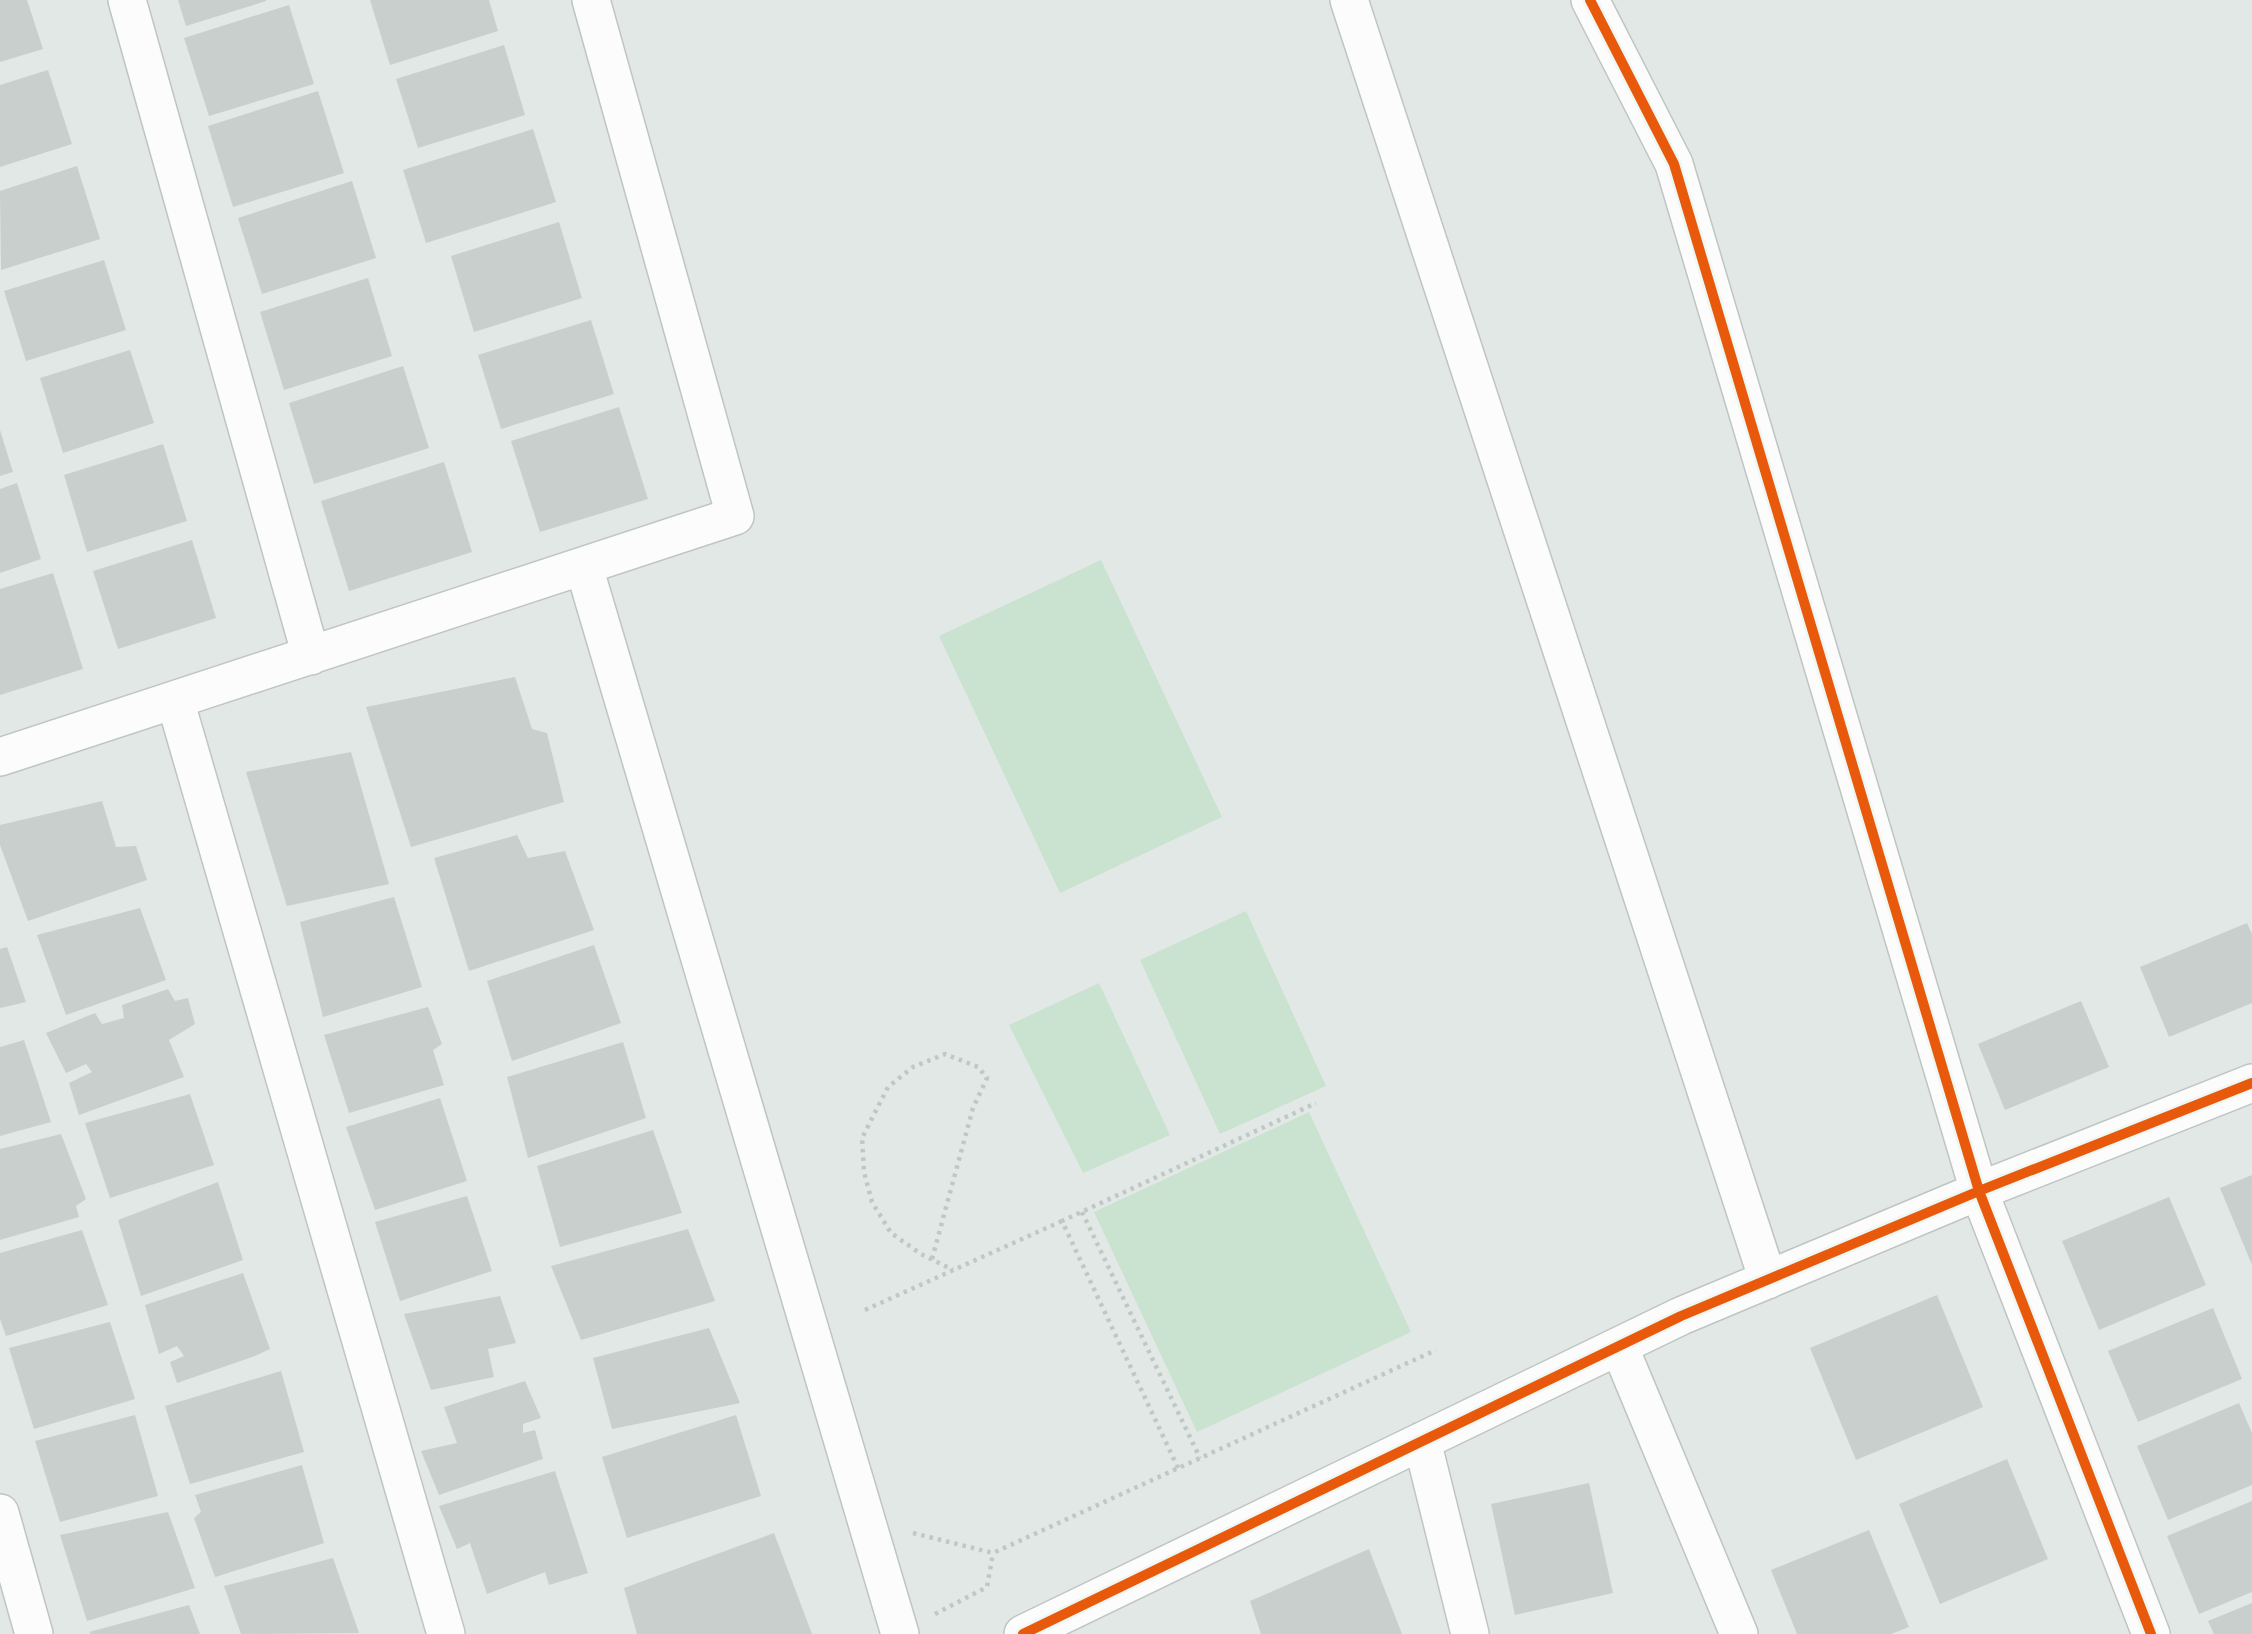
<svg xmlns="http://www.w3.org/2000/svg" width="2252" height="1634" font-family="Roboto,sans-serif">
<style>
.green{fill:#cae2d0}
.building{fill:#c9cfcc}
.lines{fill:none;stroke-linecap:round;stroke-linejoin:round}
.street-casing{stroke:#bfc5c2;stroke-width:40}
.path{stroke:#bfc8c4;stroke-width:4.5;stroke-dasharray:3.5 5;stroke-linecap:butt}
.street{stroke:#fbfcfb;stroke-width:37}
.cycleway-casing{stroke:#eff7f3;stroke-width:15}
.cycleway{stroke:#e8590c;stroke-width:10}
</style>
<rect width="100%" height="100%" fill="#e2e8e5"/>
<path class="green" d="M1101,560L1222,817L1060,893L939,636Z
M1246,911L1326,1086L1220,1134L1140,960Z
M1099,983L1170,1135L1083,1173L1009,1025Z
M1309,1112L1411,1332L1197,1432L1094,1212Z"/>
<path class="building" d="M0,0H27L43,49L0,62Z
M178,0H266V1L186,26Z
M370,0H489L498,31L390,65Z
M289,5L314,84L209,116L184,38Z
M504,45L525,115L418,148L396,79Z
M48,70L72,144L0,167V85Z
M318,91L344,173L233,207L208,126Z
M533,129L556,202L426,243L403,170Z
M77,166L100,239L1,270L0,191Z
M352,181L376,258L262,294L238,218Z
M559,222L582,298L474,332L451,256Z
M104,260L126,330L26,361L4,291Z
M368,278L392,356L284,390L260,312Z
M591,320L614,394L501,429L478,355Z
M130,350L154,423L63,453L40,378Z
M403,366L429,448L314,484L289,403Z
M619,407L648,499L540,532L511,441Z
M0,430L13,472L0,476Z
M163,444L187,521L87,552L64,475Z
M444,462L472,552L349,591L321,501Z
M17,483L41,559L0,573V489Z
M192,540L216,618L118,649L93,571Z
M53,573L83,669L0,695V589Z
M515,677L532,729L547,733L564,802L411,847L366,707Z
M351,752L389,884L287,906L246,772Z
M102,801L116,847L136,846L147,880L28,921L0,845V825Z
M517,835L528,858L565,851L594,930L469,971L434,858Z
M394,897L422,987L323,1017L300,922Z
M140,908L166,980L66,1015L37,935Z
M2247,923L2252,934V1003L2169,1037L2140,967Z
M594,945L621,1023L512,1061L487,981Z
M7,947L26,1002L0,1008V949Z
M168,989L175,1001L188,998L195,1024L169,1040L184,1077L79,1115L69,1083L92,1072L86,1064L66,1073L46,1033L95,1013L102,1024L124,1018L122,1005Z
M2081,1001L2109,1067L2005,1110L1978,1044Z
M428,1007L442,1044L433,1050L444,1085L349,1113L324,1035Z
M24,1040L51,1122L0,1136V1047Z
M623,1042L646,1118L528,1158L507,1077Z
M190,1094L214,1165L110,1198L85,1123Z
M440,1098L467,1181L375,1210L346,1127Z
M653,1130L682,1213L560,1247L537,1166Z
M61,1134L86,1199L76,1206L79,1217L0,1240V1149Z
M2252,1175V1265L2220,1188Z
M218,1182L243,1260L141,1296L118,1220Z
M467,1196L492,1271L400,1301L375,1222Z
M2169,1197L2206,1285L2099,1330L2062,1241Z
M688,1229L715,1301L581,1340L551,1266Z
M82,1230L108,1305L6,1336L0,1319V1253Z
M243,1273L270,1349L255,1356L177,1383L170,1362L184,1356L177,1346L159,1354L145,1305Z
M1937,1295L1983,1407L1856,1460L1810,1348Z
M500,1296L516,1343L488,1349L494,1377L431,1390L404,1314Z
M2213,1308L2242,1379L2138,1422L2108,1351Z
M110,1322L135,1399L34,1429L9,1348Z
M709,1328L740,1403L612,1429L593,1358Z
M281,1371L304,1452L190,1484L165,1406Z
M525,1381L541,1418L523,1424V1433L535,1430L543,1459L439,1495L421,1451L457,1443L444,1407Z
M2239,1403L2252,1433V1485L2168,1520L2137,1446Z
M135,1415L158,1496L60,1522L35,1441Z
M736,1415L761,1496L627,1538L602,1457Z
M2007,1459L2048,1559L1940,1604L1899,1504Z
M302,1465L324,1543L215,1577L194,1518L201,1512L195,1495Z
M555,1471L588,1573L549,1585L545,1572L487,1594L470,1543L457,1549L439,1506Z
M1589,1483L1613,1593L1515,1615L1491,1504Z
M2252,1501V1592L2199,1614L2167,1536Z
M168,1512L195,1588L87,1621L60,1535Z
M1869,1530L1909,1627L1891,1634H1797L1771,1570Z
M774,1533L812,1634H637L624,1588Z
M1369,1549L1402,1634H1261L1250,1601Z
M333,1558L359,1633L241,1634L224,1586Z
M2252,1603V1634H2214L2208,1621Z
M189,1605L200,1634H91L89,1632Z"/>
<g class="lines">
<g class="street-casing">
<path id="street" d="M127,0L311,656
M1349,0L1768,1280
M1590,0L1674,164L1979,1191L2151,1634
M584,567L900,1634
M175,700L446,1634
M0,757L735,516L591,0
M1619,1346L1739,1634
M1422,1441L1470,1634
M0,1513L34,1634
M1023,1634L1681,1316L1979,1191L2252,1083"/>
</g>
<path class="path" d="M1082,1212L1200,1458
M932,1259L973,1108L987,1078L978,1067L945,1054L913,1067L888,1087L862,1138L864,1172L872,1202L891,1233L921,1254L953,1270
M865,1310L1062,1221
M1178,1468L1062,1221L1316,1103
M913,1533L993,1553L1436,1350
M935,1614L987,1587L993,1553"/>
<use href="#street" class="street"/>
<g class="cycleway-casing">
<path id="cycleway" d="M1590,0L1674,164L1979,1191L2151,1634
M1023,1634L1681,1316L1979,1191L2252,1083"/>
</g>
<use href="#cycleway" class="cycleway"/>
</g>
</svg>
